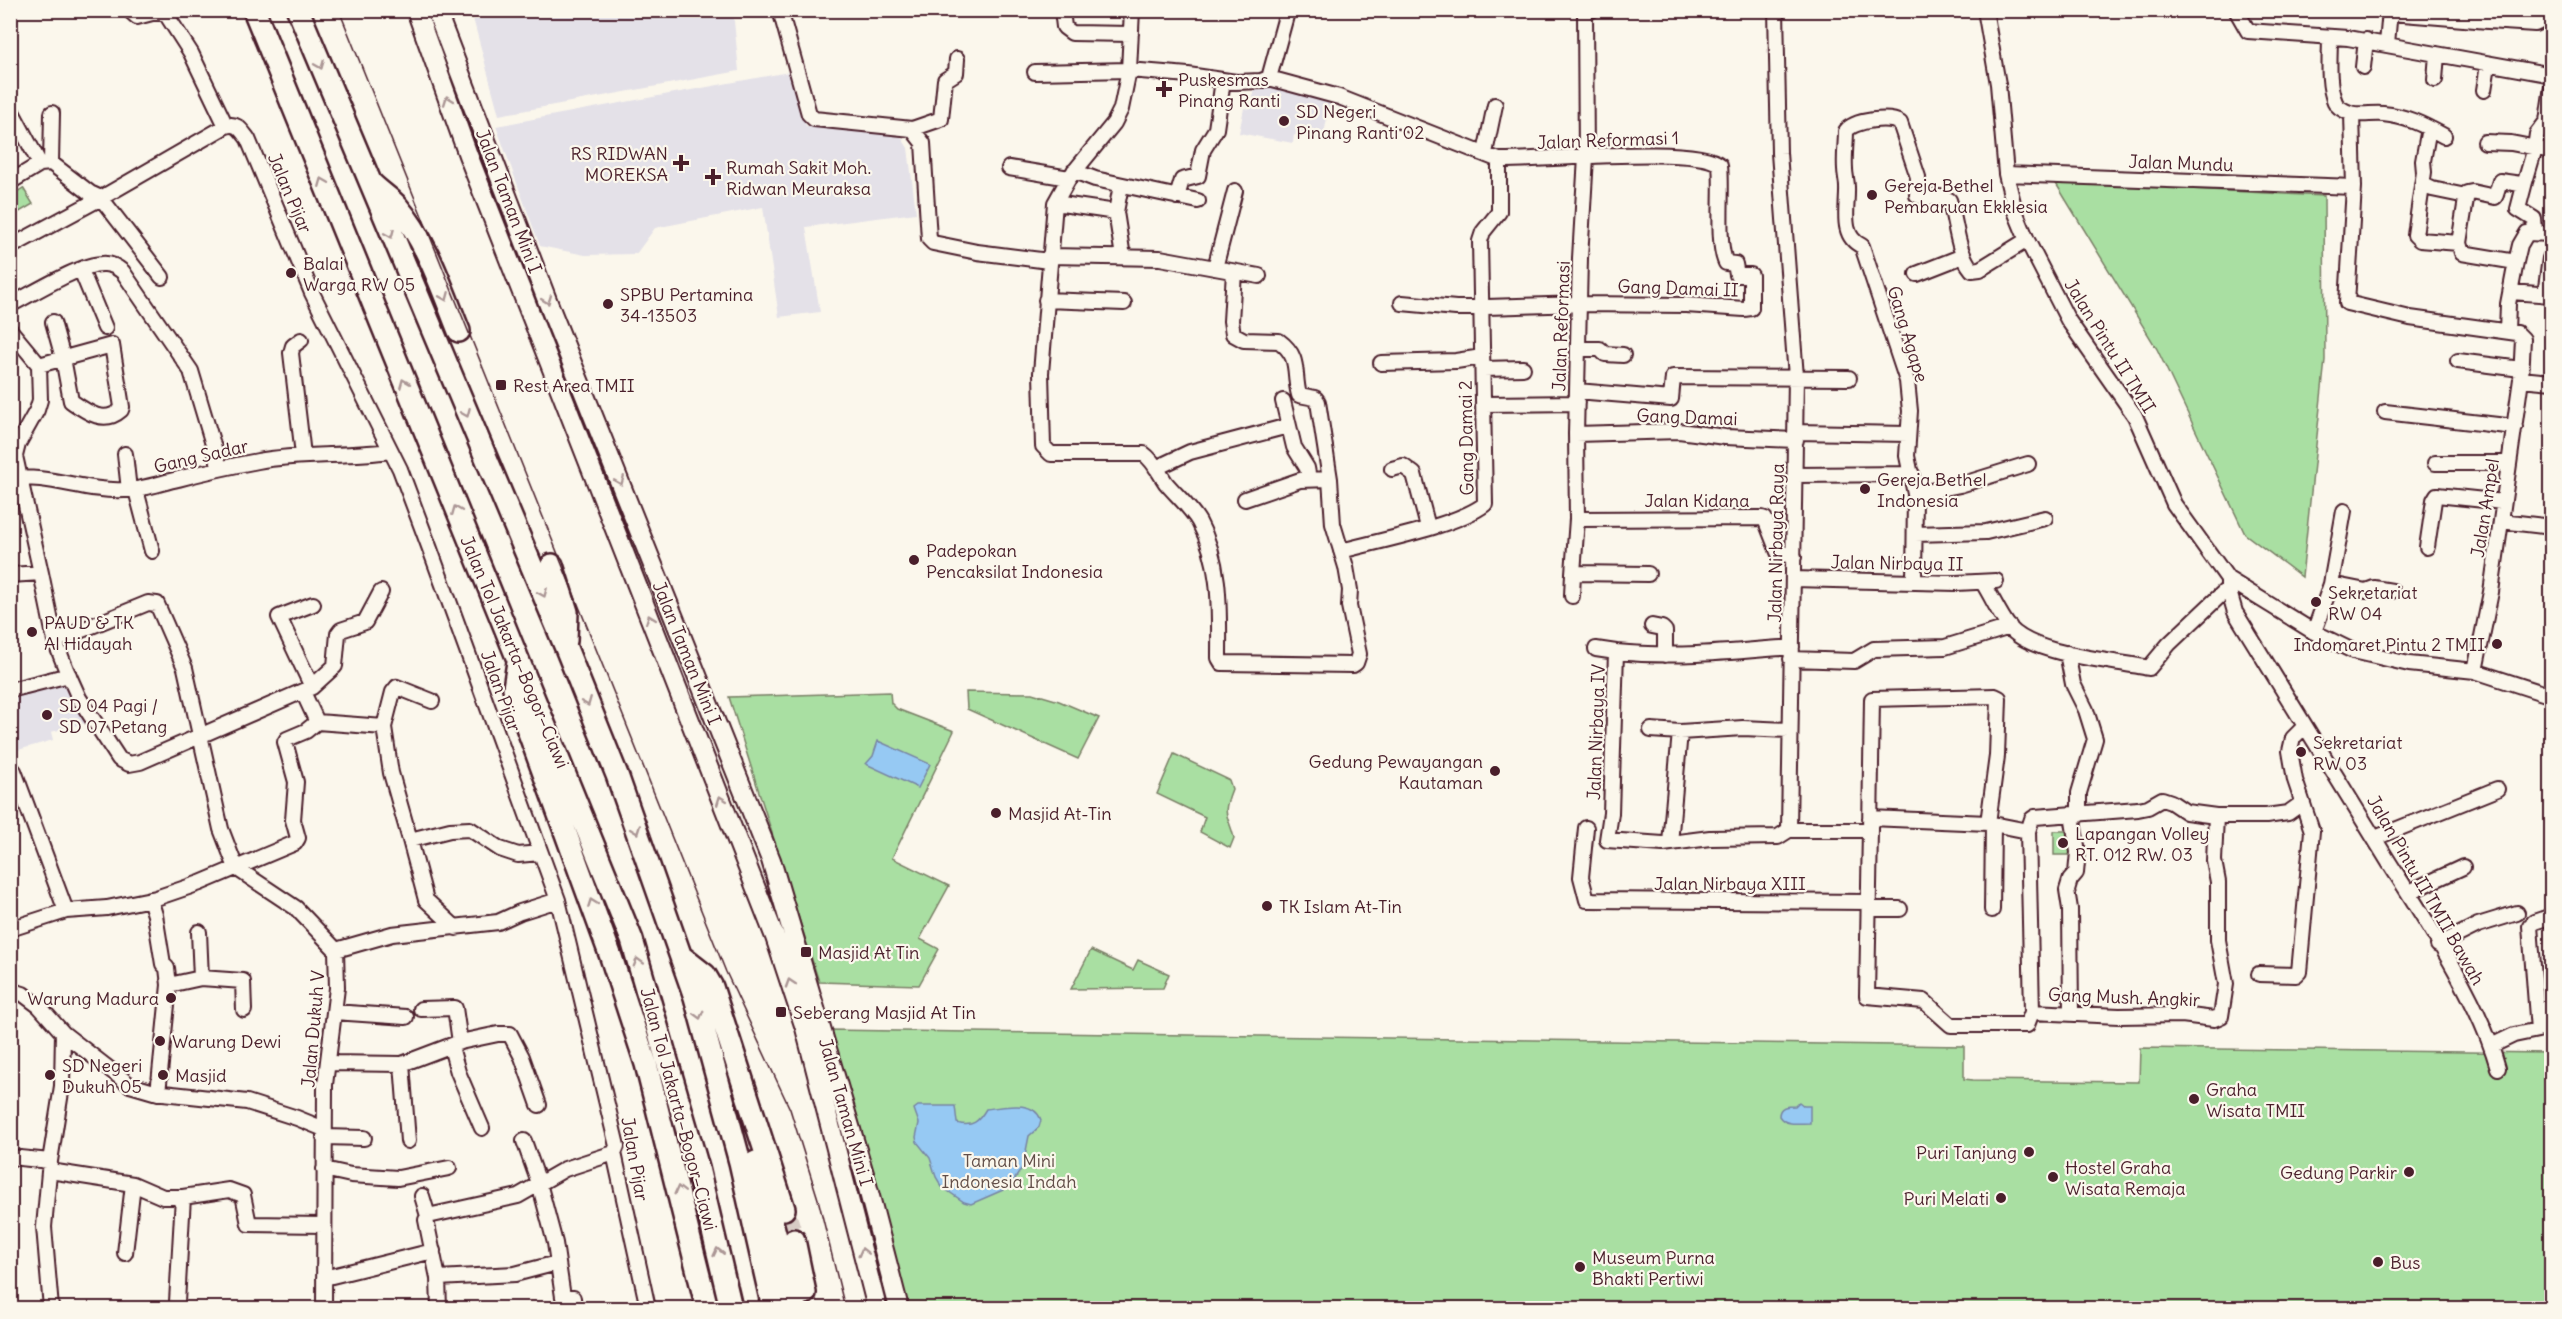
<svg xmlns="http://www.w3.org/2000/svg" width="2562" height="1319" font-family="Delius,sans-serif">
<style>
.built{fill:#e4e1e8}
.green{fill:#a9dfa2;stroke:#7a7f66;stroke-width:1.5}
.water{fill:#96c9f3;stroke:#7885a3;stroke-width:1.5}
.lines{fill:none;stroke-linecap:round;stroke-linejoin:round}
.highway-tunnel{stroke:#d8ccc5;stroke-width:21;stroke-dasharray:21 10;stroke-linecap:butt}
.minor-casing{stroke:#4a1f2b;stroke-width:18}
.major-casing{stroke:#4a1f2b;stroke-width:22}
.highway-casing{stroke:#4a1f2b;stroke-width:26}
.minor{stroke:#fbf7ec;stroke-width:14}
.major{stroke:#fbf7ec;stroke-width:18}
.highway{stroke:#fbf7ec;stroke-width:21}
.tram{stroke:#4a1f2b;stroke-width:1.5}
.oneway{stroke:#ab9695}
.poi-dot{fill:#4a1f2b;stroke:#fbf7ec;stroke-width:2}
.labels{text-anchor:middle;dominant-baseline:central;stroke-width:4.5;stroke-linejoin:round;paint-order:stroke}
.poi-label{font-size:18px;fill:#4a1f2b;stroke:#fbf7ec;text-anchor:start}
.street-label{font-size:18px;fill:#4a1f2b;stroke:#fbf7ec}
.park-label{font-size:18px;fill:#624f49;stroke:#fbf7ec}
</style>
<rect width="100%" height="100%" fill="#fbf7ec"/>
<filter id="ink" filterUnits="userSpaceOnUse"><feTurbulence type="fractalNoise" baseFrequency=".0167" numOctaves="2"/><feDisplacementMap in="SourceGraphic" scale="12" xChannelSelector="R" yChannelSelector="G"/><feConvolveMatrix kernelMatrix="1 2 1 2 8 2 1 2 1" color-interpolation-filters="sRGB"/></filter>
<g filter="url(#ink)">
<path class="built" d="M471,11H733L739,71L499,115Z
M789,72L806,126L867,130L901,137L908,148L916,213L806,227L820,312L779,317L763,207L655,228L636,254L585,255L540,246L496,126Z
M1255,85L1331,96L1323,140L1294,135L1293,143L1239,133L1244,108L1251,109Z
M67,677L72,701H79L86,723L51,732L53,740L11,752V692Z"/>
<path class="green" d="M2055,182L2324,196L2325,360L2302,577L2245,534L2157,349Z
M23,188L33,204L11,217V196Z
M890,692L891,703L897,709L954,731L892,858L949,886L920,939L939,949L919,985L819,982L729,697Z
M966,692L1032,693L1059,701L1099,718L1078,759L967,709Z
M1174,754L1229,780L1232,789C1221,817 1228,813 1234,838L1230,848L1200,832L1205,817L1157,794Z
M2054,831H2072L2071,855H2054Z
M1091,950L1133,970L1138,960L1169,974L1163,988L1071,989Z
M826,1030L1964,1046V1079L1973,1080L2139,1082L2140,1048L2551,1053V1308H902Z"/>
<path class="water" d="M878,741L930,764L918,788L866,764L873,756Z
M1799,1102L1804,1106H1810V1123C1798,1123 1785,1126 1779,1116C1779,1106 1787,1106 1795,1106Z
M918,1106H955L957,1123C972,1128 979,1121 986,1109C1004,1107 1034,1099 1041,1120L1039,1127L1029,1136L1023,1166L1015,1179L1003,1190L971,1204L964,1202L942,1187L936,1177L930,1158L917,1142L916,1137L919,1123L914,1109Z"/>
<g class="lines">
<path class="highway-tunnel" d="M784,1209L794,1240"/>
<g class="minor-casing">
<path id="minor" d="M129,10L137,17L156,12L166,14L191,53L226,126
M780,10L809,114L814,119L912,129L923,143L929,239L933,243L977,252L1049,261
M1062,10L1064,27L1072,33L1131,34
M1132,10L1129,70L1121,109L1114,123L1069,178L1055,203L1041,373L1043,446L1051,454H1144C1154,461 1159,473 1166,483C1177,496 1191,508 1199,522C1222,564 1219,612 1219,658L1222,663L1353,665L1356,663L1359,654L1349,606L1350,590L1346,567L1333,524L1330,479L1318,402L1315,398L1299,395C1293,373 1301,357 1279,341L1244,340L1233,334L1231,321L1234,272
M1592,10L1585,12L1586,157L1580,258L1576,434L1577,519L1573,573L1648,574
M1776,10L1779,153L1796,377L1789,830H1870L1867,996L1924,1001L1951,1025H2027L2032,1012L2028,831L2032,819L2035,817L2138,809L2148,807L2162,799L2171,802L2186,812L2216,816H2266L2288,813L2302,803
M1985,10L1998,84L2006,174L2015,211L2027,240L2068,320L2135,416L2174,504L2228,579L2314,632L2353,651L2409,664L2475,671L2552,696
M2236,10L2248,31L2348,38L2552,75
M2490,10L2488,21L2535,24L2539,22L2541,10
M2391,13L2488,21
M2330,37C2330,56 2327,84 2335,102C2337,107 2345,111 2350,113C2360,116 2372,113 2383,114C2406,116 2424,125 2444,136
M2387,44L2390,10
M2363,67L2366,40
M1035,72L1129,70L1188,75L1236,82L1261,81L1269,78L1339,97L1499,160
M1269,78L1286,16
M2435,80L2437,54
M2484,90L2488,65
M10,108L40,164
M2352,114L2354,187L2347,303L2410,318L2517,333L2523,339L2521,379
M2429,128L2423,161L2424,172L2415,235L2420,240L2459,243L2467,193L2472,192L2495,197L2500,181L2521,184L2525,182L2535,148L2537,134L2547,121L2552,86
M912,129L941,119L945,80L956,73L957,59
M2485,142L2511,143L2552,151
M1485,153L1495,105
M51,163L52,113
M1009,168L1069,178
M1074,171L1095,179L1198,201
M2006,174L2354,187
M10,182L40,164L51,163L90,193L101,198L226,126C237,122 241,130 248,139L312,293L400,469L430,549L558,900L617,1146L614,1153L648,1308
M2525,182L2518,209L2534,219L2535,232
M2422,184L2432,189L2466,196
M1121,185L1116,212L1123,257
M1177,197L1182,180L1198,176L1203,150L1216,129L1223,80
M1055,203L1116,212
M2459,243L2462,253L2516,262L2508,304L2507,331
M10,247L101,198L162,277
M1049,256L1160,258L1259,276
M2516,262L2520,245L2527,233L2552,234
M1215,268L1235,191
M81,270L105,328
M1917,274L1963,256
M2511,292L2552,295
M2545,295L2550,258
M1046,300L1124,303
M1402,303L1456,308L1580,304L1686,305L1744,309L1751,308V275H1737L1735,264L1726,263C1716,242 1723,191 1720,165C1697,144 1539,161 1499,160
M10,305C32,294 80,264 102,264C111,263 117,267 123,272L191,371L220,468
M10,330L39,365L40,400L37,410L18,444L15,456L41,573
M301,340L293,346L291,353L303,455
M1578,349H1600L1605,354L1623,355
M2458,361L2521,369
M1381,363L1456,361L1482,357
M39,365L112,345L122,407L121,410C104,425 87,412 71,401L63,358L53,322
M1483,369L1523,368
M1577,391L1671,399L1673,377L1849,378
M1283,401L1294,447L1307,468L1309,479
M1483,404L1577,403
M2385,412L2515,427
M1796,432L1908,434
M1576,434L1679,431L1725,437L1796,440
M125,454L129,490
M2435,463H2509
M1156,468L1190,452L1288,426
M1392,469L1403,466L1414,474L1428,527
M1795,475L1912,474
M10,479C49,474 85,492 124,490C142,490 160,483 178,479C204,472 231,466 258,461C302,453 346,457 390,451
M136,490L152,551
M1915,494L1960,485L2028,464
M1245,499L1300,480L1330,479
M1577,519L1762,518L1765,519L1778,552L1794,557
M2501,521L2552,527
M1915,534L1986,532L2045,518
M2427,547L2434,500L2437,495L2503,502
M1341,551C1378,541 1457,526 1485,504L1480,241L1483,232L1499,212V160
M10,575L41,573L55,641L66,669L79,698L119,759L129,764L140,762L312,687L335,666L338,634L341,630L365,622L381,592
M1793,579L1956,583L1996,581
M2228,579V588L2235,612C2287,696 2339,780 2390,864C2427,922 2480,1002 2498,1068
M1914,582L1915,494L1907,456L1910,411L1907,381L1862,246C1839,236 1848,207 1847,187C1847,181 1845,175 1845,169C1844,156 1846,143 1846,131C1854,120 1890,116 1900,123L1918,177L1917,195C1927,201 1939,193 1949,200C1957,223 1956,250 1972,270L1980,269L2027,240
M1983,583C1992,597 1999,614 2009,627C2033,656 2113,660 2149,668L2169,644L2228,588
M2331,584L2366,591L2374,588L2392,591
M1572,596L1573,573
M1652,626L1662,628L1665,631V655
M2314,632L2331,584L2344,511
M55,641L148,603L157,604L185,668L221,829L236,868L296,908L336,950L337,988L325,1085L324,1308
M1596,649L1616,652
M2067,653L2073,684L2086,710L2095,739L2079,793V815
M1791,659L1854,661L1874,649L1945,647L2010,627
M2475,671L2491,592L2521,379L2552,382
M312,687L279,617L313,604
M10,690L69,675
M303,692L317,722
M317,722L384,727L391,773L410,840L450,830L470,829L500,849L518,855L540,853
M384,727L393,692L397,687L432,701
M1651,730L1680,732
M10,767L14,771L66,911
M1870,818L1988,823L2028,831
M1586,828L1581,877L1587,900L1869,902
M1789,830L1778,837L1710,838L1663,844L1607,840L1611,813L1616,652C1676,658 1733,652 1792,647
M1870,830L1872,699L1995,696L1999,698L1997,756L1988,823
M2375,838L2497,789
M410,840L426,900L456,928
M1670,843L1680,732L1743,728L1789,730
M2409,892L2463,867
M150,899L155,915L163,964L167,968L169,985
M1869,909H1900
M1992,910L1993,824
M10,929L66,911L107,908L156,898L200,883L295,843L298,838L293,820L296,782L285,742L287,739L306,731L317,722
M2438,945L2478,925L2517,913
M336,950L392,934L498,922L520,912L558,900
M2259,974L2296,975L2299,972L2312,831L2295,780L2290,751L2293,738L2305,726
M201,978L243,981L244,1010
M10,990L23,994L39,1006L63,1033L130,1085L154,1092L247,1102L297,1118L324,1129
M421,1009L455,1008L460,1042
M334,1012L406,1017
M2032,1012L2119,1016L2182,1015L2214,1019L2221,1016L2226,984L2218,940V882L2214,861L2216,816
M2071,1014L2070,909L2067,890L2070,880L2076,873L2078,852L2072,815
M2491,1046L2514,1035L2538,1030L2530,926L2534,922L2552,916
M451,1047L458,1072L482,1128
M328,1063L402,1064L460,1042L498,1034H510L522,1057L539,1105
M402,1064L408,1141
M158,1093L169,985L201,978L199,932
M324,1137L364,1138
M524,1141L539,1183L555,1243L563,1297L573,1298L574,1308
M10,1157L50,1161
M324,1169L351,1175L398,1178L449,1168
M50,1171L133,1184L163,1197H183L177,1302
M422,1196L428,1216L426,1220L438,1278L439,1308
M183,1197L229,1190L243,1195L249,1224L324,1225
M428,1216L518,1196L565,1169L614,1153
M125,1253L133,1184
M324,1278L433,1251
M438,1278L515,1274L557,1263
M51,1308L44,1227L50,1161L62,1086L63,1033"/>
</g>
<g class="major-casing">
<path id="major" d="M416,10L468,155L775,937L805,1028L877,1308
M436,10L552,313L771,860L865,1177L899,1308"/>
</g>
<g class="highway-casing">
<path id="highway" d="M254,10L632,940L698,1168L731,1308
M298,10L566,648L617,775L695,997L740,1162L773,1308
M372,184C380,192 390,198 397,206C427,241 442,289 459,331
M552,565L567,612L566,641
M518,662L514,688L516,697L611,957L646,1064L707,1308
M682,957L705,975L712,987L784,1209
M756,1162L795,1308
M794,1240L805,1293"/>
</g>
<use href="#minor" class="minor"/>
<use href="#major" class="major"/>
<use href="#highway" class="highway"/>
<path class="tram" d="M339,10L726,972L790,1109L818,1199L845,1308"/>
</g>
<defs><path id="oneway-chevron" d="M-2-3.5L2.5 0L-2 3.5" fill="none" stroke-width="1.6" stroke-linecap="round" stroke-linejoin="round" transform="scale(1.5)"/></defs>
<g class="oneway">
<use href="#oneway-chevron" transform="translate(320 65) rotate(68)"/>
<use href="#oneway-chevron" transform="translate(448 100) rotate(-110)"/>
<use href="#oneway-chevron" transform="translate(323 182) rotate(-112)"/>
<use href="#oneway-chevron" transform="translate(390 234) rotate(67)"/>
<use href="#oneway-chevron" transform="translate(445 297) rotate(67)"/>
<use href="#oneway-chevron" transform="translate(547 300) rotate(70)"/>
<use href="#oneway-chevron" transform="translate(404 383) rotate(-112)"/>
<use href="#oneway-chevron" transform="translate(466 413) rotate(67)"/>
<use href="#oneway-chevron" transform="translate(620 481) rotate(68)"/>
<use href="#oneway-chevron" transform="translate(456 510) rotate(-112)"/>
<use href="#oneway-chevron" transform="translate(543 593) rotate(67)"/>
<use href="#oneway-chevron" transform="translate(650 619) rotate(-111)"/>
<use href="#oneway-chevron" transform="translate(587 702) rotate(68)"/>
<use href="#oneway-chevron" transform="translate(721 800) rotate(-111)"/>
<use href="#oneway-chevron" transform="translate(636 830) rotate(70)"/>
<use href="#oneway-chevron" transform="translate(592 903) rotate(-110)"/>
<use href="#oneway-chevron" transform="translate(638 962) rotate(-106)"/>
<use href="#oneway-chevron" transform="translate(790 983) rotate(-108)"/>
<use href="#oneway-chevron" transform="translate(699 1015) rotate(75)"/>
<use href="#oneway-chevron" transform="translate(679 1190) rotate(-104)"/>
<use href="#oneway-chevron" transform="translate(718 1252) rotate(-103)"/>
<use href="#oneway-chevron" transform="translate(863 1252) rotate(-104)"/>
</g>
</g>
<g class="poi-dot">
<path d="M1161 80h6v6h6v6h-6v6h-6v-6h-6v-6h6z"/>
<circle cx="1284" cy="121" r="6"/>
<path d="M678 154h6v6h6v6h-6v6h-6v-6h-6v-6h6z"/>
<path d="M710 168h6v6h6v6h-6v6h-6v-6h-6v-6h6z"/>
<circle cx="1872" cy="195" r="6"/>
<circle cx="291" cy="273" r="6"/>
<circle cx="608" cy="304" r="6"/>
<rect x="495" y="379" width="12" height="12" rx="3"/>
<circle cx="1865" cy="489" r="6"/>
<circle cx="914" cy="560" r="6"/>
<circle cx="2316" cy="602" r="6"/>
<circle cx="32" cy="632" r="6"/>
<circle cx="2497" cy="644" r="6"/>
<circle cx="47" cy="715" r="6"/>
<circle cx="2301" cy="752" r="6"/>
<circle cx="1495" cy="771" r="6"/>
<circle cx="996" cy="813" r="6"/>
<circle cx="2063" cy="843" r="6"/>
<circle cx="1267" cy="906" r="6"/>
<rect x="800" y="946" width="12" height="12" rx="3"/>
<circle cx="171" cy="998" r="6"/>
<rect x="775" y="1006" width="12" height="12" rx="3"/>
<circle cx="160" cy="1041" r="6"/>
<circle cx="50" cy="1075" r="6"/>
<circle cx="163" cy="1075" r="6"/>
<circle cx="2194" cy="1099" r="6"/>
<circle cx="2029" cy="1152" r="6"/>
<circle cx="2409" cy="1172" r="6"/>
<circle cx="2053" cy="1177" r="6"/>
<circle cx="2001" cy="1198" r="6"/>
<circle cx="2378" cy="1262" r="6"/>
<circle cx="1580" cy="1267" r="6"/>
</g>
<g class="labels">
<g class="poi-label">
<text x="1178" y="79">Puskesmas<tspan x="1178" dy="21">Pinang Ranti</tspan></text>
<text x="1296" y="111">SD Negeri<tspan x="1296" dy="21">Pinang Ranti 02</tspan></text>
<text x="668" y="153" text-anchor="end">RS RIDWAN<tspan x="668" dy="21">MOREKSA</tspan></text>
<text x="726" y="167">Rumah Sakit Moh.<tspan x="726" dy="21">Ridwan Meuraksa</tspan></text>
<text x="1884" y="185">Gereja Bethel<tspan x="1884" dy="21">Pembaruan Ekklesia</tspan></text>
<text x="303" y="263">Balai<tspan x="303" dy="21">Warga RW 05</tspan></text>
<text x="620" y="294">SPBU Pertamina<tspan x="620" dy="21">34-13503</tspan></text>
<text x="513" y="385">Rest Area TMII</text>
<text x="1877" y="479">Gereja Bethel<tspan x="1877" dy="21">Indonesia</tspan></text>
<text x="926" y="550">Padepokan<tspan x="926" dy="21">Pencaksilat Indonesia</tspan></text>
<text x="2328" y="592">Sekretariat<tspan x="2328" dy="21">RW 04</tspan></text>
<text x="44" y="622">PAUD &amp; TK<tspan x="44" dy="21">Al Hidayah</tspan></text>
<text x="2485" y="644" text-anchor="end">Indomaret Pintu 2 TMII</text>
<text x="59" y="705">SD 04 Pagi /<tspan x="59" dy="21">SD 07 Petang</tspan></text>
<text x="2313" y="742">Sekretariat<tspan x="2313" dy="21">RW 03</tspan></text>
<text x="1483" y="761" text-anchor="end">Gedung Pewayangan<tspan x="1483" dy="21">Kautaman</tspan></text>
<text x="1008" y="813">Masjid At-Tin</text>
<text x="2075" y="833">Lapangan Volley<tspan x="2075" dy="21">RT. 012 RW. 03</tspan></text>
<text x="1279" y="906">TK Islam At-Tin</text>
<text x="818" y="952">Masjid At Tin</text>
<text x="159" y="998" text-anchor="end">Warung Madura</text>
<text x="793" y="1012">Seberang Masjid At Tin</text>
<text x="172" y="1041">Warung Dewi</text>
<text x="62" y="1065">SD Negeri<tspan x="62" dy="21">Dukuh 05</tspan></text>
<text x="175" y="1075">Masjid</text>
<text x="2206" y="1089">Graha<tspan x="2206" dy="21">Wisata TMII</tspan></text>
<text x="2017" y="1152" text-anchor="end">Puri Tanjung</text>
<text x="2065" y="1167">Hostel Graha<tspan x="2065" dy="21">Wisata Remaja</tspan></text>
<text x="2397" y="1172" text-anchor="end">Gedung Parkir</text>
<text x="1989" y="1198" text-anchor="end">Puri Melati</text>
<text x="1592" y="1257">Museum Purna<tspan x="1592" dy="21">Bhakti Pertiwi</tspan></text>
<text x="2390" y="1262">Bus</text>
</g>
<g class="street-label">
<text transform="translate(1608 140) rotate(-2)">Jalan Reformasi 1</text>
<text transform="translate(2181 163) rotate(2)">Jalan Mundu</text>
<text transform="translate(290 193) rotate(67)">Jalan Pijar</text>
<text transform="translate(509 201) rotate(69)">Jalan Taman Mini I</text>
<text transform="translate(1678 288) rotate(2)">Gang Damai II</text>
<text transform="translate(1561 326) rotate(-88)">Jalan Reformasi</text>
<text transform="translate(1908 334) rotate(73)">Gang Agape</text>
<text transform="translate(2110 346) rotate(58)">Jalan Pintu II TMII</text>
<text transform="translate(1687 417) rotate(2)">Gang Damai</text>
<text transform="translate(1466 438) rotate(-91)">Gang Damai 2</text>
<text transform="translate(201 456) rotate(-13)">Gang Sadar</text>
<text x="1697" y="500">Jalan Kidana</text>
<text transform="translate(2485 508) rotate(-81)">Jalan Ampel</text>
<text transform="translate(1776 543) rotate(-89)">Jalan Nirbaya Raya</text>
<text transform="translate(1897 563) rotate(1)">Jalan Nirbaya II</text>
<text transform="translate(515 652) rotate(67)">Jalan Tol Jakarta–Bogor–Ciawi</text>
<text transform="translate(687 653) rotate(68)">Jalan Taman Mini I</text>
<text transform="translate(501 691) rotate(70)">Jalan Pijar</text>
<text transform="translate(1596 732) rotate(-88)">Jalan Nirbaya IV</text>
<text x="1730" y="883">Jalan Nirbaya XIII</text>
<text transform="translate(2426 890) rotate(60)">Jalan Pintu II TMII Bawah</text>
<text transform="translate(2124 997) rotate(2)">Gang Mush. Angkir</text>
<text transform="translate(313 1029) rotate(-85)">Jalan Dukuh V</text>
<text transform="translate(679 1109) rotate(75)">Jalan Tol Jakarta–Bogor–Ciawi</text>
<text transform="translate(846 1112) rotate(74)">Jalan Taman Mini I</text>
<text transform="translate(635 1159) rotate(80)">Jalan Pijar</text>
</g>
<g class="park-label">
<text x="1009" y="1160">Taman Mini<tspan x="1009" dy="21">Indonesia Indah</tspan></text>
</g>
</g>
<rect width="2562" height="1319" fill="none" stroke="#fbf7ec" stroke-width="36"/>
<rect x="18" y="18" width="2526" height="1283" fill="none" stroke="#4a1f2b" stroke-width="2" filter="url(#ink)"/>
</svg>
